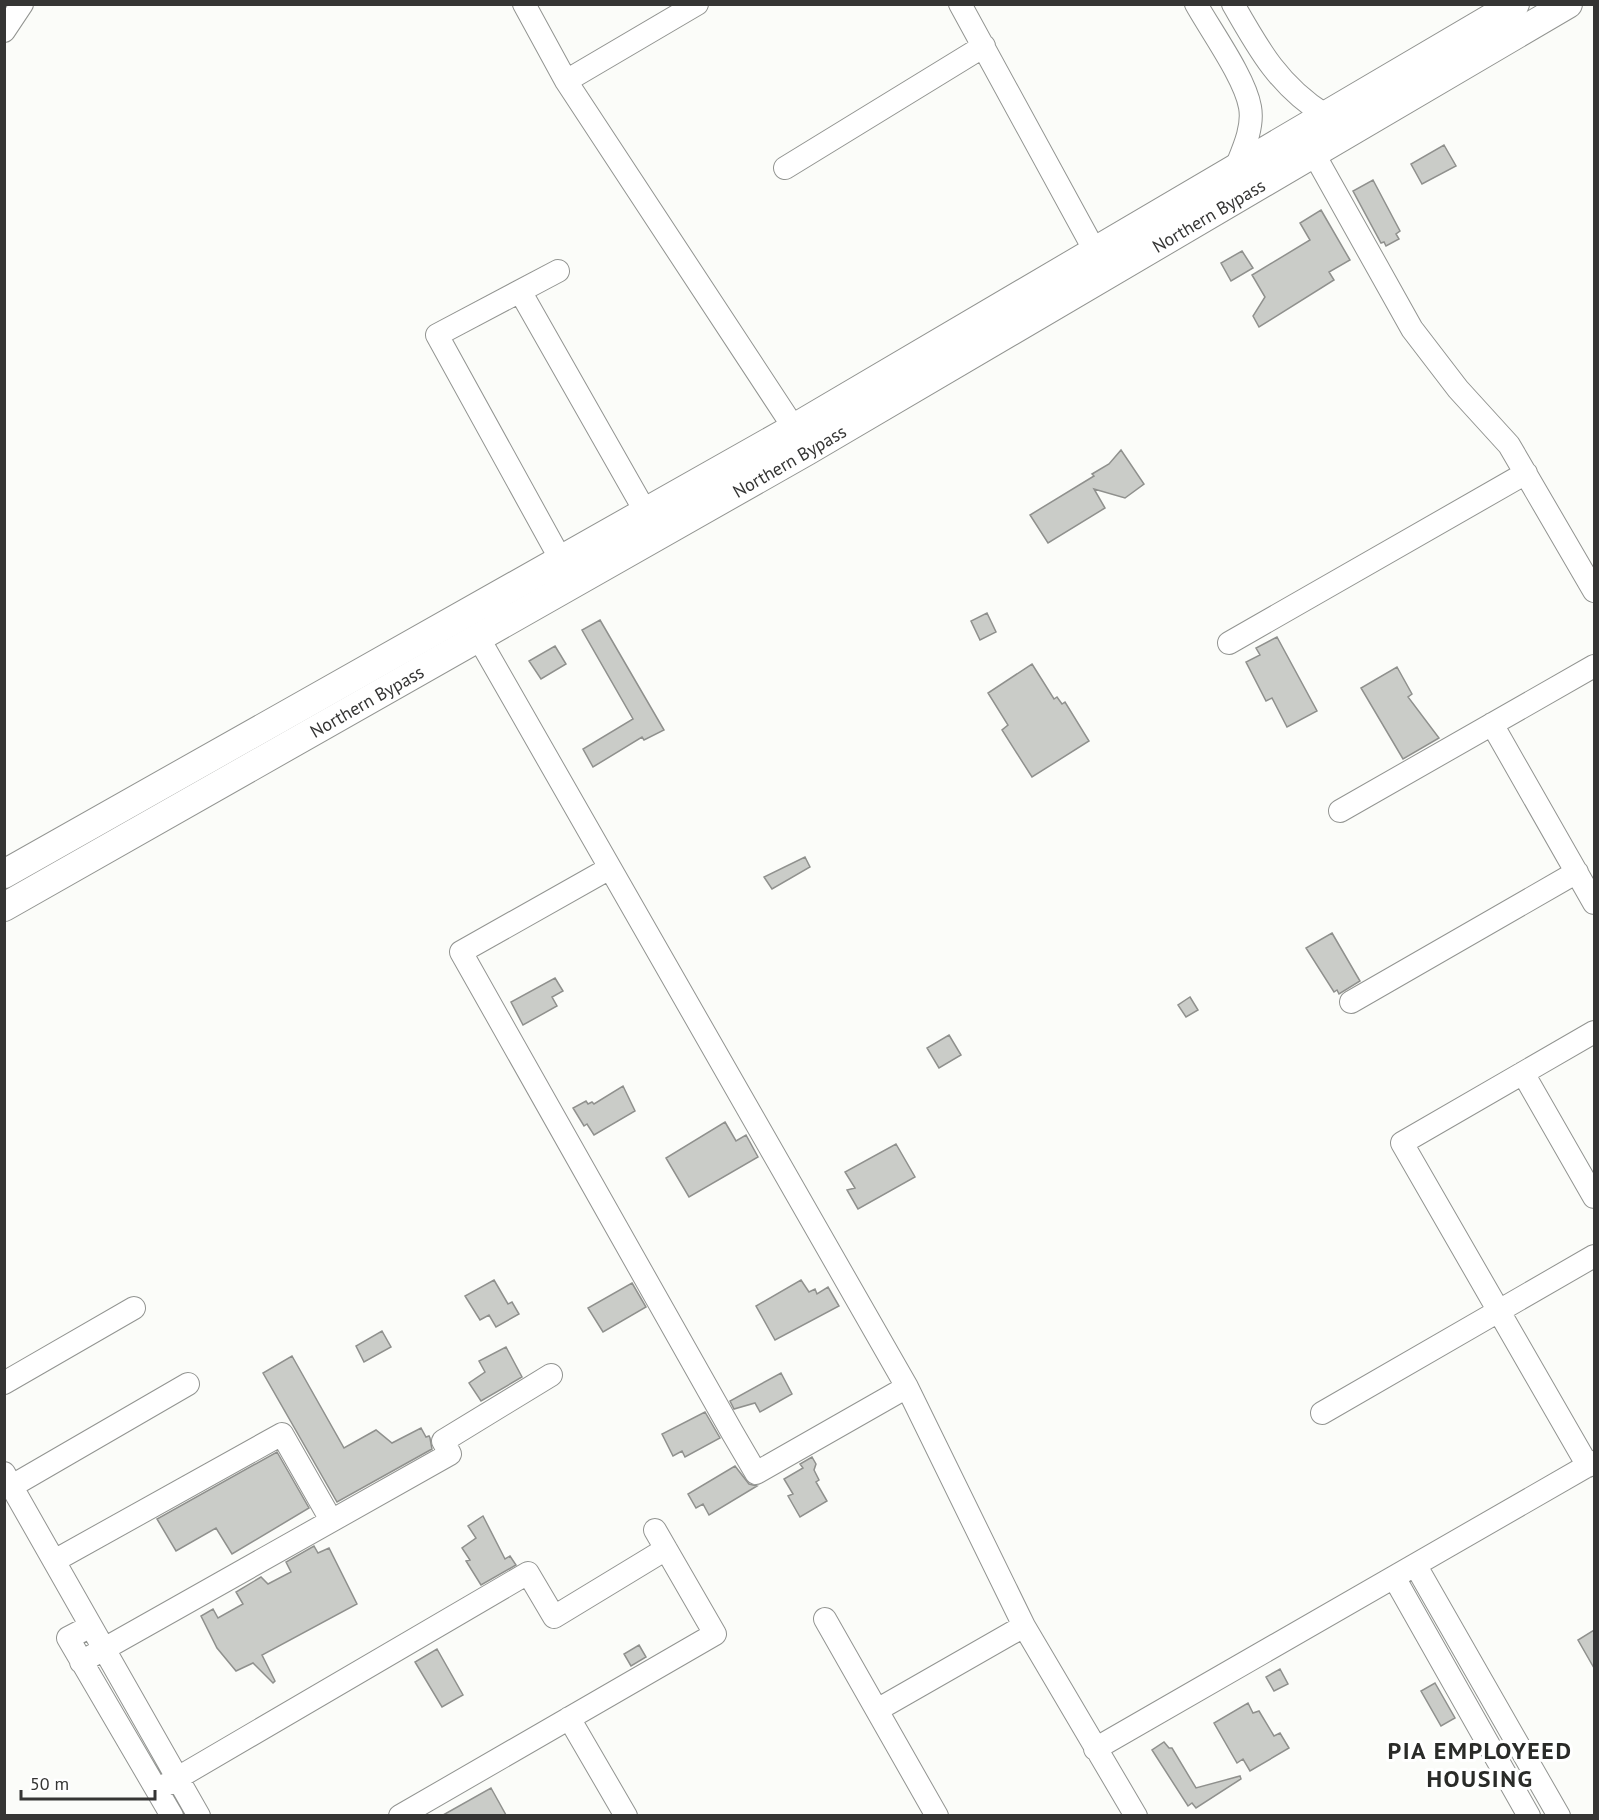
<svg xmlns="http://www.w3.org/2000/svg" width="1599" height="1820" font-family="'PT Sans',sans-serif">
<style>
.building{fill:#caccc8;stroke:#8f908d;stroke-width:1.5}
.lines{fill:none;stroke-linecap:round;stroke-linejoin:round}
.minor-casing{stroke:#929491;stroke-width:24}
.major-casing{stroke:#929491;stroke-width:30}
.minor{stroke:#fff;stroke-width:22}
.major{stroke:#fff;stroke-width:28}
.labels{text-anchor:middle;dominant-baseline:central;stroke-width:6;stroke-linejoin:round;paint-order:stroke}
.street-label{font-size:18px;fill:#353534;stroke:#fff}
.district-label{font-size:24px;font-weight:bold;letter-spacing:1.5px;fill:#2a2b28;stroke:#fff}
</style>
<rect width="100%" height="100%" fill="#fbfcf9"/>
<path class="building" d="M1444,145L1456,166L1422,184L1411,164Z
M1373,180L1400,231L1396,234L1399,239L1386,246L1384,242L1381,243L1353,191Z
M1321,210L1350,260L1329,272L1334,280L1259,327L1253,316L1265,297L1252,275L1310,240L1300,223Z
M1242,251L1253,268L1231,281L1221,263Z
M1121,450L1144,484L1125,498L1094,489L1105,508L1048,543L1030,515L1094,476L1092,474L1109,464Z
M987,613L996,632L980,640L971,621Z
M600,620L664,730L644,740L642,737L593,767L583,749L633,719L582,630Z
M1277,637L1317,711L1287,727L1272,698L1266,701L1246,662L1260,655L1256,648Z
M555,646L566,664L541,679L529,661Z
M1032,664L1054,699L1057,697L1062,704L1065,702L1089,741L1032,777L1002,730L1008,725L988,693Z
M1397,667L1412,694L1408,697L1439,738L1403,759L1361,688Z
M805,857L810,867L772,889L764,877Z
M1332,933L1360,981L1339,994L1337,990L1334,992L1306,948Z
M555,978L563,991L552,997L557,1006L523,1025L511,1002Z
M1190,997L1198,1010L1186,1017L1178,1005Z
M949,1035L961,1055L939,1068L927,1048Z
M623,1086L635,1111L594,1135L587,1124L584,1126L573,1108L586,1101L588,1104L592,1102L594,1104Z
M725,1122L736,1141L746,1135L758,1157L689,1197L666,1158Z
M896,1144L915,1177L858,1209L847,1190L855,1188L845,1172Z
M494,1280L508,1304L512,1302L519,1314L496,1327L489,1315L480,1320L465,1296Z
M801,1280L809,1292L815,1289L817,1294L828,1287L839,1306L775,1340L756,1306Z
M632,1283L646,1307L603,1332L588,1308Z
M382,1331L391,1347L364,1362L356,1346Z
M506,1347L522,1377L481,1401L469,1383L485,1372L479,1361Z
M292,1356L344,1448L376,1430L392,1443L421,1428L426,1437L429,1436L430,1438L432,1449L337,1502L263,1373Z
M781,1373L792,1394L760,1412L755,1403L734,1409L730,1401Z
M705,1412L720,1438L685,1457L682,1451L673,1456L662,1434Z
M277,1452L309,1508L232,1554L216,1528L176,1551L157,1519Z
M812,1457L816,1464L814,1470L819,1480L816,1482L827,1501L800,1517L788,1496L793,1494L784,1479L803,1468L800,1464Z
M735,1466L749,1484L757,1486L709,1515L703,1504L696,1508L688,1494Z
M483,1516L505,1559L510,1556L516,1565L481,1585L466,1561L470,1560L462,1548L476,1538L468,1526Z
M314,1546L318,1553L329,1548L357,1604L262,1655L275,1681L273,1683L253,1663L236,1671L217,1648L201,1616L213,1609L218,1618L243,1604L236,1592L261,1577L268,1584L291,1572L286,1562Z
M1594,1630V1668L1578,1640Z
M639,1645L646,1657L631,1666L624,1654Z
M437,1649L463,1695L442,1707L415,1662Z
M1280,1669L1288,1684L1274,1691L1266,1677Z
M1435,1683L1455,1718L1441,1726L1421,1691Z
M1248,1703L1253,1713L1259,1711L1274,1736L1280,1733L1289,1748L1250,1771L1243,1759L1237,1763L1214,1723Z
M1164,1742L1169,1748H1172L1196,1788L1240,1776L1241,1779L1196,1808L1192,1803L1188,1806L1152,1750Z
M491,1788L506,1815H443Z"/>
<g class="lines">
<g class="minor-casing">
<path id="minor" d="M524,4L566,81L794,428
M960,4L1096,253
M1196,4C1211,31 1245,78 1250,107C1254,128 1242,152 1235,170
M1233,4C1259,50 1279,86 1325,115
M4,31L22,4
M566,81L697,4
M1314,154L1412,329L1458,389L1509,445L1594,591
M785,168L984,46
M558,271L437,335L561,560
M520,291L645,511
M478,637L907,1387L1024,1626L1136,1816
M1229,643L1526,473
M1492,724L1594,903
M1340,811L1594,666
M610,868L461,952L732,1432L756,1473L907,1387
M1351,1002L1577,872
M1523,1073L1594,1197
M4,1383L134,1308
M1322,1413L1594,1256
M1588,1466L1402,1143L1594,1032
M4,1473L199,1816
M12,1486L188,1384
M54,1561L282,1434L331,1520
M1416,1566L1559,1816
M1395,1579L1529,1816
M825,1619L937,1816
M91,1626L68,1638L172,1816
M81,1662L450,1454L443,1441L551,1375
M877,1710L1024,1626
M569,1718L626,1816
M1095,1749L1594,1462
M157,1790L528,1573L554,1617L666,1549
M400,1816L715,1634L655,1530"/>
</g>
<g class="major-casing">
<g id="major">
<path d="M4,874L794,428L1515,4"/>
<path id="s1" d="M4,907L807,451L1568,4"/>
</g>
</g>
<use href="#minor" class="minor"/>
<use href="#major" class="major"/>
</g>
<g class="labels">
<g class="street-label">
<text stroke="none"><textPath href="#s1" startOffset="1389">Northern Bypass</textPath></text>
<text stroke="none"><textPath href="#s1" startOffset="903">Northern Bypass</textPath></text>
<text stroke="none"><textPath href="#s1" startOffset="417">Northern Bypass</textPath></text>
</g>
<g class="district-label">
<text x="1480" y="1750">PIA EMPLOYEED<tspan x="1480" dy="28">HOUSING</tspan></text>
</g>
</g>
<rect width="1599" height="1820" fill="none" stroke="#353534" stroke-width="12"/>
<path d="M21 1790v9h134v-9" fill="none" stroke="#353534" stroke-width="3"/>
<text x="30" y="1790" font-size="18" fill="#353534" stroke="#ffffff" stroke-width="4.5" paint-order="stroke">50 m</text>
</svg>
